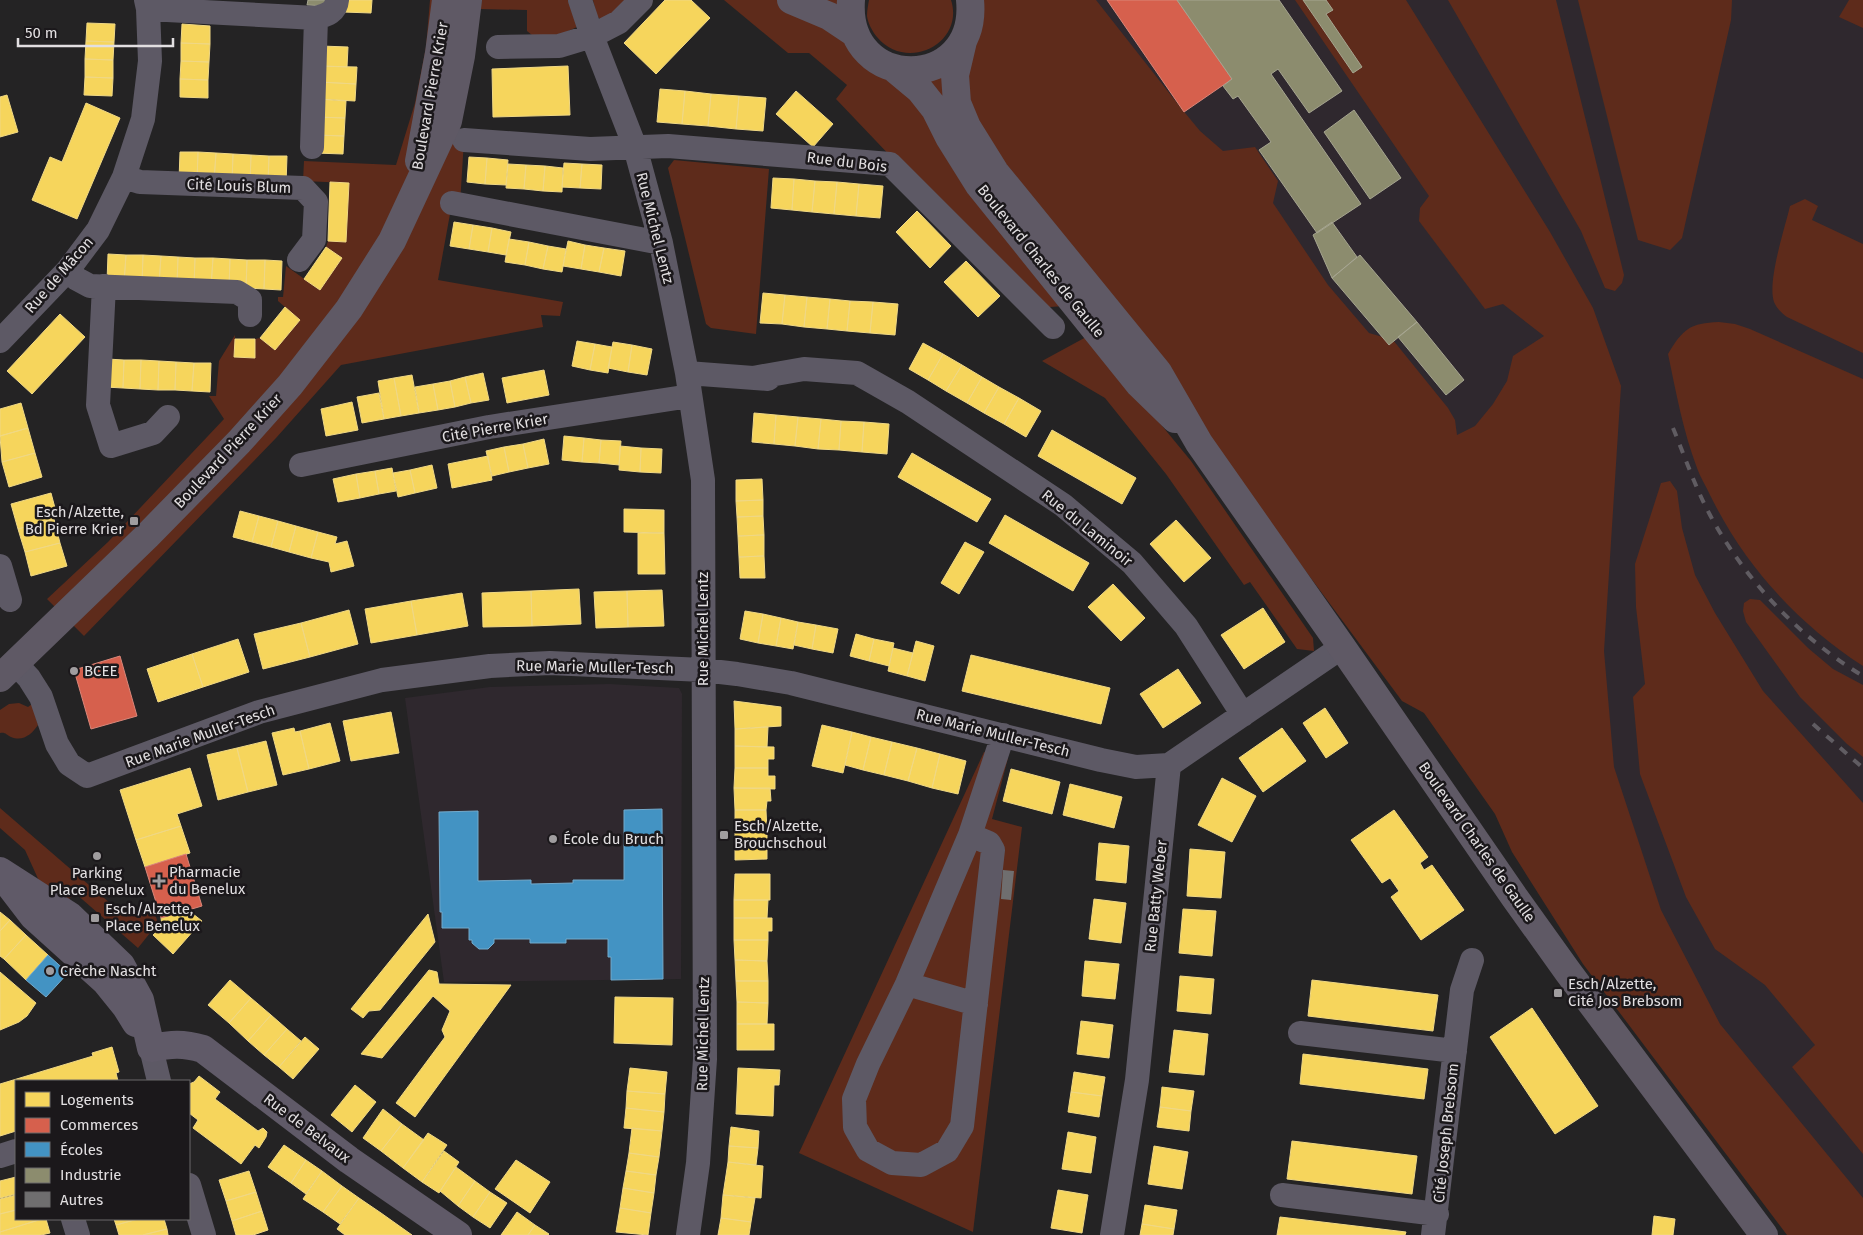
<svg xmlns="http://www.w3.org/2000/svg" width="1863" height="1235" font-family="'Fira Sans',sans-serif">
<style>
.built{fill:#2f282e}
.green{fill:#5e2b1b}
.homes{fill:#f6d55c;stroke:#f0d884}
.shops{fill:#d6604d;stroke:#da8679}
.schools{fill:#4393c3;stroke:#73aacc}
.industry{fill:#8c8c6e;stroke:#a6a590}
.building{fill:#6f6e6f}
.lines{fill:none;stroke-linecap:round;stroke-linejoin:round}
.street{stroke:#5d5965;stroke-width:24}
.secondary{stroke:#605a68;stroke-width:28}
.primary{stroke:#5f5965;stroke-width:28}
.rail{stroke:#605c62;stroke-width:4;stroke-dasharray:9 9;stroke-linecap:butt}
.poi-dot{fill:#a09d9f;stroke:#1b181b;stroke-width:2}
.labels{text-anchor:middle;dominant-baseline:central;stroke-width:5;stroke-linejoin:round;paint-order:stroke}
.street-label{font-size:15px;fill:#e2dfe1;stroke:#1b181b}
.poi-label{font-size:15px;fill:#e2dfe1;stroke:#1b181b;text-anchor:start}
</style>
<rect width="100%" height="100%" fill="#242324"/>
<path class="built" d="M1020,0H1863V1223L1688,1010Z
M609,684L679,688L682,694L681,979L444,982L405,698L490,687Z"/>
<path class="green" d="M430,0H446L448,121L464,140L460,204L452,203L438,280L563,302L560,316L541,315L543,327L341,365L276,438L84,636L47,599L108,542L224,419L209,396H216L219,361L235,335V357L255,358V339L260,338L275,350L300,320L278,301V297H283L286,266L320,290L342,258L326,247L328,241H346L349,183L303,181L304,161L396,165L415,103L426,47Z
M482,0H568L577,27L566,32L538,40L527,31V10L480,9Z
M593,0H632L601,20L597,16Z
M724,0H851L863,49L935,66L970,0H1096L1181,108L1200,131L1223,151L1255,147L1278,181L1273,203L1328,285L1369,333L1393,340L1448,408L1455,420L1457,435L1475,426L1493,404L1507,381L1513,356L1544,336L1503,304L1485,309L1419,221L1420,208L1429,196L1295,0H1406L1550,232L1593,308L1621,386L1604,651L1614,767L1661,910L1720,1024L1863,1198V1235H1787L1583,964L1512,852L1495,814L1424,713L1402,701L1158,372L1065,306L1035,308L836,99L847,85L809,53H788Z
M869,0H951C965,43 907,73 877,37C872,31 868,23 867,16C867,11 868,5 869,0Z
M1448,0H1556L1624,275L1622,283L1615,291L1605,288L1581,231Z
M1578,0H1732L1731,20L1682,238L1670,250L1638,240Z
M1849,0H1863V28L1839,17Z
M674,160L769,169L756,334L711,328L706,324L668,168Z
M1805,199L1818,206L1812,220L1863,244V353L1787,317C1782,313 1777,309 1774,302C1767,281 1785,228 1790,206Z
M1719,322L1735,324L1750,329L1863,379V666C1797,623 1745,566 1710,495C1706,486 1700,477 1697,468C1683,431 1676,392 1668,354C1683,329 1690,323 1719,322Z
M1088,336L1191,461L1313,638L1314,651L1297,649L1250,582L1244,585L1166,474L1105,398L1042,361Z
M1670,481L1677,491L1682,528L1695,575L1715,613L1763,691L1863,803V1154L1792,1067L1815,1045L1765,985L1715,949L1686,897L1640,774L1633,697L1645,684L1636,607L1635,564L1661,483Z
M1750,599L1760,600L1808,648L1833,669L1863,685V757L1847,744L1800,697L1746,622L1743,611L1744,603Z
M19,703L28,707L32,704L38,725C32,734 23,742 11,737C6,735 6,732 0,733V710L9,704Z
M984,752L1008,758L992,819L1022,827L973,1232L799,1153Z
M0,808L126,917L152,905L158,923L138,948L75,893L69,899L51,893L40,883L25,850L0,828Z"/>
<path class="homes" d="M343,0H372L371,13L343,12Z
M665,0H691L710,18L656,74L624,43Z
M87,23L115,24L114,42L86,41Z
M182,24L210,26V44L181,43Z
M86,41L114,42L113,60L85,59Z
M181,43L210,44L209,62L181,61Z
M321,46L348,47L347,67L320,66Z
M85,59L113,60V78L85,77Z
M181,61L209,62L208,80L180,79Z
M320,66L357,67L356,84L319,82Z
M568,66L570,115L493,117L492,69Z
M85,77L113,78L112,96L84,95Z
M180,79L208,80V98L180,97Z
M319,82L356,84L355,101L318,99Z
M660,89L685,91L682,124L657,122Z
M685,91L711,94L708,126L682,124Z
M796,91L833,124L813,147L776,114Z
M711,94L739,96L736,129L708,126Z
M7,95L18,132L0,137V97Z
M739,96L766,98L763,131L736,129Z
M318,99L346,101L345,118L317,117Z
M86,103L120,118L77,219L32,200L50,157L62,162Z
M317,117L345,118L344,136L316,135Z
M316,135L344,136L343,154L315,153Z
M180,152H198L197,181L179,180Z
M198,152L216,153L214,181H197Z
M216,153L233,154L232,182L214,181Z
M233,154L251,155L250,183L232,182Z
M251,155L269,156L268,183H250Z
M269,156H287L286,184L268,183Z
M469,157L487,158L485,184L467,182Z
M487,158L508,160L506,185L485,184Z
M564,163L582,164L580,188L562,187Z
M508,164L526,165L524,189L506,188Z
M582,164L602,165L601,189L580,188Z
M526,165L545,166L543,191L524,189Z
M545,166L563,168L562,192L543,191Z
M773,178L794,179L792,210L771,208Z
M794,179L815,181L812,212L792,210Z
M815,181L837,182L834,214L812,212Z
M330,182L349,183L346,242L328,241Z
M837,182L859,184L856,216L834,214Z
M859,184L883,186L880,218L856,216Z
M917,211L951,246L930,268L896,232Z
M454,222L473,225L469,249L450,246Z
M473,225L492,228L488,252L469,249Z
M492,228L511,232L506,255L488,252Z
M509,239L529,242L525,265L505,262Z
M568,241L585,245L581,269L563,266Z
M529,242L548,246L543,269L525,265Z
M585,245L604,248L599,272L581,269Z
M548,246L566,249L562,272L543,269Z
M326,247L342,258L320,290L304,279Z
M604,248L625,251L621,276L599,272Z
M108,254L126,255L124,283L107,282Z
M126,255H143L142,284L124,283Z
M143,255L161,256L159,284H142Z
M161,256L178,257L177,285L159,284Z
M178,257L195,258L194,286L177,285Z
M195,258H213L211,287L194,286Z
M213,258L230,259L229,287H211Z
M230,259L247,260L246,288L229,287Z
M247,260H265L264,289L246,288Z
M265,260L282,261L281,290L264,289Z
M966,261L1000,296L978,317L944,282Z
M763,293L785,295L782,324L760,323Z
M785,295L807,297L804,327L782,324Z
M807,297L830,299L827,329L804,327Z
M830,299L850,301L847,331L827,329Z
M850,301L873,302L870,333L847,331Z
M873,302L898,304L895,335L870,333Z
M285,307L300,320L275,350L260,338Z
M60,314L85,337L32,394L7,371Z
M235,339H255V358L234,357Z
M577,341L595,344L590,370L572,366Z
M613,342L632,345L628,372L608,368Z
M923,343L943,354L928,380L909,369Z
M595,344L612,347L608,373L590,370Z
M632,345L652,349L647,375L628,372Z
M943,354L962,365L946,391L928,380Z
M107,359L124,360L123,388L105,387Z
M124,360H141L140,389L123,388Z
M141,360L159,361L158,390L140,389Z
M159,361L176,362L175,390H158Z
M176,362L194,363L192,391L175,390Z
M194,363H211L210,392L192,391Z
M962,365L982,377L967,403L946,391Z
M544,370L549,395L507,403L502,378Z
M483,373L489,400L471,403L465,377Z
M412,375L419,413L401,416L394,378Z
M465,377L471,403L455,407L450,381Z
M982,377L999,387L984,413L967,403Z
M394,378L401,416L384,419L378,381Z
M450,381L455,407L438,410L433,384Z
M433,384L438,410L419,413L415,387Z
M999,387L1019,398L1004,424L984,413Z
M379,393L384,419L362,423L357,397Z
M1019,398L1041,411L1026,437L1004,424Z
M352,402L358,430L326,436L321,409Z
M21,403L28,428L0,436V409Z
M754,413L776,415L774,444L752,442Z
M776,415L798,417L795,446L774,444Z
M798,417L821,419L818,449L795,446Z
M821,419L841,421L839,450L818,449Z
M841,421L864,422L862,452L839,450Z
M864,422L889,424L887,454L862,452Z
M28,428L35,453L2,462L0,436Z
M1052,430L1136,478L1122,504L1038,456Z
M564,436L584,438L582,462L562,460Z
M584,438L601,440L599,463L582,462Z
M544,439L549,464L528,468L523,444Z
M601,440L621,441L619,465L599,463Z
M523,444L528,468L509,472L504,447Z
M620,446L641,448L640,472L619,470Z
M504,447L509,472L492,476L486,451Z
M641,448L662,449L661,473L640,472Z
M35,453L42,477L9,487L2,462Z
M912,453L991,499L977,522L898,477Z
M488,456L492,480L452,488L448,464Z
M432,465L437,488L415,493L410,470Z
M392,468L396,491L379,494L375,471Z
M410,470L415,493L398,497L393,473Z
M375,471L379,494L360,498L356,474Z
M356,474L360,498L338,502L333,479Z
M762,479L763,500L736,501V480Z
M51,493L55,508L51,509L54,519L18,529L11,504Z
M763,500V516L737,517L736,501Z
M624,509L664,510V533L624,532Z
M240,511L259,516L252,542L233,537Z
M1005,515L1089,563L1073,591L989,543Z
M259,516L278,521L271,547L252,542Z
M763,516L764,535L738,536L737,517Z
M54,519L60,543L25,552L18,529Z
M1176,520L1211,558L1184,582L1150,544Z
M278,521L296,526L289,552L271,547Z
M296,526L318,532L311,558L289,552Z
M318,532L337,537L335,544L347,541L354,566L331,572L329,562L311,558Z
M638,533H664L665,574H638Z
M764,535V556L739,557L738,536Z
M965,542L984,552L959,594L941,583Z
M60,543L67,566L31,576L25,552Z
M764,556L765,578H740L739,557Z
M1113,584L1145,618L1121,641L1088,607Z
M579,589L581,624L532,626L531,591Z
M662,590L664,626L628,627L627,591Z
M531,591L532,626L483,627L482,593Z
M627,591L628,627L596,628L594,592Z
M462,593L468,626L417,635L411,601Z
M411,601L417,635L371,643L365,609Z
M1263,608L1285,642L1244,669L1221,635Z
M349,610L358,644L310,657L301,623Z
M745,611L763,614L758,643L740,639Z
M763,614L781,618L776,646L758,643Z
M781,618L798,622L793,649L776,646Z
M798,622L816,625L812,649L794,645Z
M301,623L310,657L263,669L254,634Z
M816,625L838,629L833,653L812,649Z
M856,634L874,639L869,661L850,656Z
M238,639L249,672L203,687L192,654Z
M874,639L894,643L889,666L869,661Z
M916,641L934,646L925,681L907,676Z
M893,648L913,653L907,676L888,671Z
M192,654L203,687L158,702L147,669Z
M971,655L1110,688L1101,724L962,691Z
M1178,669L1201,703L1163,728L1140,694Z
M734,701L781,707V726L735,729Z
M1325,708L1348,743L1326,758L1303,723Z
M391,712L399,753L351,761L343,721Z
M330,723L340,761L309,769L300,731Z
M822,725L852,732L843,773L812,766Z
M768,727L767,747L735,746V729Z
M294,728L295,732L300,731L309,769L283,775L272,733Z
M1282,728L1306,761L1263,792L1239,758Z
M852,732L871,737L863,770L845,765Z
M871,737L892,742L884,775L863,770Z
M266,741L277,785L248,792L237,748Z
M892,742L917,748L908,781L884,775Z
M735,746L774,747V759H768V768H735Z
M237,748L248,792L218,800L207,755Z
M917,748L940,754L932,788L908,781Z
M940,754L966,761L958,794L932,788Z
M190,768L202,806L177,814L181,826L136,840L120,790Z
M735,768H768V776H775V789L734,788Z
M1011,769L1060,782L1052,814L1003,801Z
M1222,778L1256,796L1232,842L1198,825Z
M1070,784L1122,797L1114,828L1063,815Z
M734,788H770L771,801H767L766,810H735Z
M735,810H766L767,832H735Z
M1394,810L1428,857L1420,863L1424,870L1432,865L1464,910L1421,940L1391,897L1399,891L1390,878L1382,883L1351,840Z
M181,826L190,853L145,867L136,840Z
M735,832H767V859L735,860Z
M1099,843L1129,846L1126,883L1096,880Z
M1190,849L1225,852L1221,898L1187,896Z
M735,874H770V900H734Z
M1094,899L1126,903L1121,943L1089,939Z
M734,900H768L767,918H734Z
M1183,909L1216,911L1212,956L1179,953Z
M188,910L202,921L173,954L153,935L162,927L161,918Z
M0,912L10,920L0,931Z
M428,914L435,942L380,1010L369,1011L363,1018L351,1009Z
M734,918H772V931H768V940H734Z
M10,920L26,935L4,959L0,956V931Z
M26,935L48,955L26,980L4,959Z
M734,940H768L767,961L735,960Z
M735,960L767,961L768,981H736Z
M1085,961L1119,964L1115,999L1082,996Z
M429,970L437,972L439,984L511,985L415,1117L396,1103L445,1037L442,1030L450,1011L433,996L382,1058L361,1054Z
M0,972L36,1003L27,1016L19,1022L0,1030Z
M1180,976L1214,979L1211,1014L1177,1011Z
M230,980L251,998L229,1023L208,1005Z
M1312,980L1438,995L1433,1031L1308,1016Z
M736,981H768V1003L737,1002Z
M615,997L673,998L672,1045L614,1043Z
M251,998L271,1015L248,1041L229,1023Z
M737,1002L768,1003L767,1024H737Z
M1532,1008L1598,1106L1555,1134L1490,1037Z
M271,1015L287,1029L264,1055L248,1041Z
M1081,1021L1113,1025L1109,1058L1077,1054Z
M737,1024H774V1050H737Z
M287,1029L301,1041L279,1067L264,1055Z
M1174,1030L1208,1034L1204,1075L1169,1072Z
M305,1037L319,1049L293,1079L279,1067Z
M112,1047L119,1072L116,1073L118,1081H16V1131L0,1136V1084L93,1056L92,1053Z
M1303,1054L1428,1069L1424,1099L1300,1084Z
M630,1068L667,1072L665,1094L627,1091Z
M738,1068L780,1070L779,1085H774L773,1116L736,1114Z
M1074,1072L1105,1077L1102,1096L1071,1092Z
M199,1076L220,1092L215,1099L258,1131L263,1128L267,1132L266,1137L259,1148L255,1145L241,1164L193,1128L198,1120L189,1113V1084L194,1082Z
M355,1085L376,1102L352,1132L331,1115Z
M1162,1087L1194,1091L1191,1111L1160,1107Z
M627,1091L665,1094L664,1112L626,1108Z
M1071,1092L1102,1096L1099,1117L1068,1112Z
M1160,1107L1191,1111L1189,1131L1157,1127Z
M626,1108L664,1112L662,1131L624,1128Z
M383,1109L402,1124L381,1151L363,1138Z
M402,1124L424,1140L403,1168L381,1151Z
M731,1127L759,1131L758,1148L729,1146Z
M632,1128L662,1131L659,1157L629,1153Z
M1068,1132L1096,1137L1091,1173L1062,1169Z
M428,1133L447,1145L422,1182L403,1168Z
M1292,1141L1417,1156L1412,1194L1287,1179Z
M284,1145L306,1160L291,1183L268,1167Z
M729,1146L758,1148L756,1165L728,1162Z
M1154,1146L1188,1152L1182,1189L1148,1184Z
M444,1151L459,1162L439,1193L422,1182Z
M629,1153L659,1157L656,1175L626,1171Z
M306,1160L322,1171L306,1194L291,1183Z
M516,1160L550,1182L530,1213L495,1189Z
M728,1162L763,1166L761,1198L723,1195Z
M456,1167L475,1181L458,1206L440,1191Z
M249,1171L256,1192L226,1201L219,1180Z
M322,1171L342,1186L323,1212L303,1199Z
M626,1171L656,1175L654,1193L623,1188Z
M16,1177V1194L0,1198V1181Z
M475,1181L490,1192L473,1217L458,1206Z
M342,1186L359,1198L340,1224L323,1212Z
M623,1188L654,1193L651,1213L620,1208Z
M1058,1190L1088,1195L1082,1233L1051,1228Z
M256,1192L262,1211L232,1221L226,1201Z
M490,1192L507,1203L490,1228L473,1217Z
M16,1195V1210L0,1214V1199Z
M723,1195L755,1198L751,1222L721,1218Z
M359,1198L381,1213L412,1235H345L337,1229Z
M1145,1205L1177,1210L1174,1229L1142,1224Z
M620,1208L651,1213L648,1235L616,1232Z
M16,1210V1219H42L0,1232V1214Z
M262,1211L268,1230L253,1235H236L232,1221Z
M517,1212L535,1225L528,1235H501Z
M1654,1216L1675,1219L1673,1235H1652Z
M1280,1217L1406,1232L1405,1235H1277Z
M721,1218L751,1222L749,1235H718Z
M42,1219H46L50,1233L41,1235H0V1232Z
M114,1219H138L116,1225Z
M138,1219H164L167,1229L143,1235H119L116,1225Z
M1142,1224L1174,1229L1173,1235H1140Z
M535,1225L549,1234L548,1235H528Z
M167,1229L168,1235H143Z"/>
<path class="shops" d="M1107,0H1177L1232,79L1184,112Z
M120,656L137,716L91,729L74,670Z
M186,854L202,906L161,918L145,867Z"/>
<path class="schools" d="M662,809L663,979L611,980V957H608V939H566V943H530V939H494V943L488,949H479L472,943V940H469V928H442V912H440L439,812L478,811V881L531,880V884L573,883V880H624V810Z
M48,955L68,973L46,997L26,980Z"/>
<path class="industry" d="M308,0H329V6L307,5Z
M1177,0H1279L1342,91L1309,113L1278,69L1271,74L1361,204L1317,233L1259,150L1271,142L1238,96L1233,99L1223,86L1232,79Z
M1303,0H1326L1333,10L1326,14L1362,67L1353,73Z
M1354,110L1401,178L1370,199L1324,132Z
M1332,222L1357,257L1332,278L1313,235Z
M1360,255L1417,322L1389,345L1332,278Z
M1417,322L1464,380L1446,395L1398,337Z"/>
<path class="building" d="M1003,870L1014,871L1011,900L1001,899Z"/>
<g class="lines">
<path class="street" d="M580,0L592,36L635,147L661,243L687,373L703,480L705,1059L698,1163L688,1235
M148,9L316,18C327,15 336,12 337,0
M498,47L559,46L592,36L619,22L641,0
M464,140L590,149L668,146L890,164L1053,327
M312,147L316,18
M124,177L140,182L303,188L316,202L314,240L299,260
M452,203L661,243
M68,270L77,279L90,286L237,292L250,300V315
M104,286L98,405L111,446L153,433L168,417
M0,341L68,270L98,230L124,177L143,119L150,61L148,9L146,0
M687,373L768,379
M753,378L804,369L857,373L908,402L1063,505L1132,563L1186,626L1243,715
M301,465L489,427L690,396
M0,566L10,600
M15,663L29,678L41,697L57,744L69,764L87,776L259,712L382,680L490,666L550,663L703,670L737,674L791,683L1101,760L1136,767L1169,765
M970,835L989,843L993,850L962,1126L947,1151L921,1165L892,1163L868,1150L855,1127L854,1099L868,1064L907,984L970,835L1003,735
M907,984L976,1004
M1300,1033L1455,1051
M151,1048L159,1081
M0,1156L16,1151
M189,1185L204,1235
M1282,1195L1437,1214
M73,1219L78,1235
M1112,1235L1137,1080L1169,765L1342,647
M1433,1235L1462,990L1472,960"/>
<path class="secondary" d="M0,871L70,916L121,965L140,1000L151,1048
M7,882L33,916L105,981L126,1007L136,1023
M151,1048C171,1044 183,1043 203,1049L349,1160L458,1235"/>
<path class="primary" d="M791,0L829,16L853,32
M851,0C844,94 979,93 970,0
M963,41L955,75L957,103L967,127L995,172L1158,372L1199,443L1342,647L1515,898L1568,972L1764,1235
M896,70L920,90L935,109L949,137L979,185L1139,384L1175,419
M419,161L439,53L446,0
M0,678L147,536L239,442L290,385L349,309L392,241L448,121L461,56L468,0"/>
<path class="rail" d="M1673,428C1685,457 1695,487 1710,515C1745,580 1800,638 1863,676
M1813,724L1863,768"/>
</g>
<g class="poi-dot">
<rect x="129" y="516" width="10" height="10" rx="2.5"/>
<circle cx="74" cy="671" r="5"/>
<rect x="719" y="830" width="10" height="10" rx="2.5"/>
<circle cx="553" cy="839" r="5"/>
<circle cx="97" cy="856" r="5"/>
<path d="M156.5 873.5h5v5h5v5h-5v5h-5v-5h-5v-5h5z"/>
<rect x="90" y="913" width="10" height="10" rx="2.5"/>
<circle cx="50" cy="971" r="5"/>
<rect x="1553" y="988" width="10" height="10" rx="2.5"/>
</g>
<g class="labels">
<g class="street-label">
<text transform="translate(430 96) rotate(-80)">Boulevard Pierre Krier</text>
<text transform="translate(847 162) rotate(7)">Rue du Bois</text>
<text transform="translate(239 186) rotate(2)">Cité Louis Blum</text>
<text transform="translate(655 228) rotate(76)">Rue Michel Lentz</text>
<text transform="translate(1041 261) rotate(51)">Boulevard Charles de Gaulle</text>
<text transform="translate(59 275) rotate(-49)">Rue de Mâcon</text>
<text transform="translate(495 428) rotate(-10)">Cité Pierre Krier</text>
<text transform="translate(228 451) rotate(-47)">Boulevard Pierre Krier</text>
<text transform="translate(1087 528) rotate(39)">Rue du Laminoir</text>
<text transform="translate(703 629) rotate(-90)">Rue Michel Lentz</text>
<text transform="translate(595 667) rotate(1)">Rue Marie Muller-Tesch</text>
<text transform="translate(993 733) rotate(14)">Rue Marie Muller-Tesch</text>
<text transform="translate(200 736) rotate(-20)">Rue Marie Muller-Tesch</text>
<text transform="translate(1477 842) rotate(55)">Boulevard Charles de Gaulle</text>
<text transform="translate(1156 896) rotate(-84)">Rue Batty Weber</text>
<text transform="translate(703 1034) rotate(-89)">Rue Michel Lentz</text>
<text transform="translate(307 1128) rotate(37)">Rue de Belvaux</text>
<text transform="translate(1446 1133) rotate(-84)">Cité Joseph Brebsom</text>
</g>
<g class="poi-label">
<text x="124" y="512" text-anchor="end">Esch/Alzette,<tspan x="124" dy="17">Bd Pierre Krier</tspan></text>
<text x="84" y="671">BCEE</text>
<text x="734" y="826">Esch/Alzette,<tspan x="734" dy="17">Brouchschoul</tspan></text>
<text x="563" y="839">École du Bruch</text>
<text x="169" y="872">Pharmacie<tspan x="169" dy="17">du Benelux</tspan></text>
<text x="97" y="873" text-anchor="middle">Parking<tspan x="97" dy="17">Place Benelux</tspan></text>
<text x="105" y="909">Esch/Alzette,<tspan x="105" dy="17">Place Benelux</tspan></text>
<text x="60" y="971">Crèche Nascht</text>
<text x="1568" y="984">Esch/Alzette,<tspan x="1568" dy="17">Cité Jos Brebsom</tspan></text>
</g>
</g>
<rect x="15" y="1080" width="175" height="140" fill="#1b181b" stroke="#6b686a"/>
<rect x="25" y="1092" width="25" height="15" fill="#f6d55c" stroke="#6b686a"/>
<text x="60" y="1105" font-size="15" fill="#e2dfe1">Logements</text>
<rect x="25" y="1118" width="25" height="15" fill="#d6604d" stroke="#6b686a"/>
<text x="60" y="1130" font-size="15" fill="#e2dfe1">Commerces</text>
<rect x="25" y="1142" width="25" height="15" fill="#4393c3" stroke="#6b686a"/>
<text x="60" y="1155" font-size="15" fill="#e2dfe1">Écoles</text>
<rect x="25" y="1168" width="25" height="15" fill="#8c8c6e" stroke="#6b686a"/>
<text x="60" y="1180" font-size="15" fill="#e2dfe1">Industrie</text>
<rect x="25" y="1192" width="25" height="15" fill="#6f6e6f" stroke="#6b686a"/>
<text x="60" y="1205" font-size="15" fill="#e2dfe1">Autres</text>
<path d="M18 38v8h155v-8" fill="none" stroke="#e2dfe1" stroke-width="2.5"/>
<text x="25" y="38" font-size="15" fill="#e2dfe1" stroke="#1b181b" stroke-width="4" paint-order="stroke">50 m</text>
</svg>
